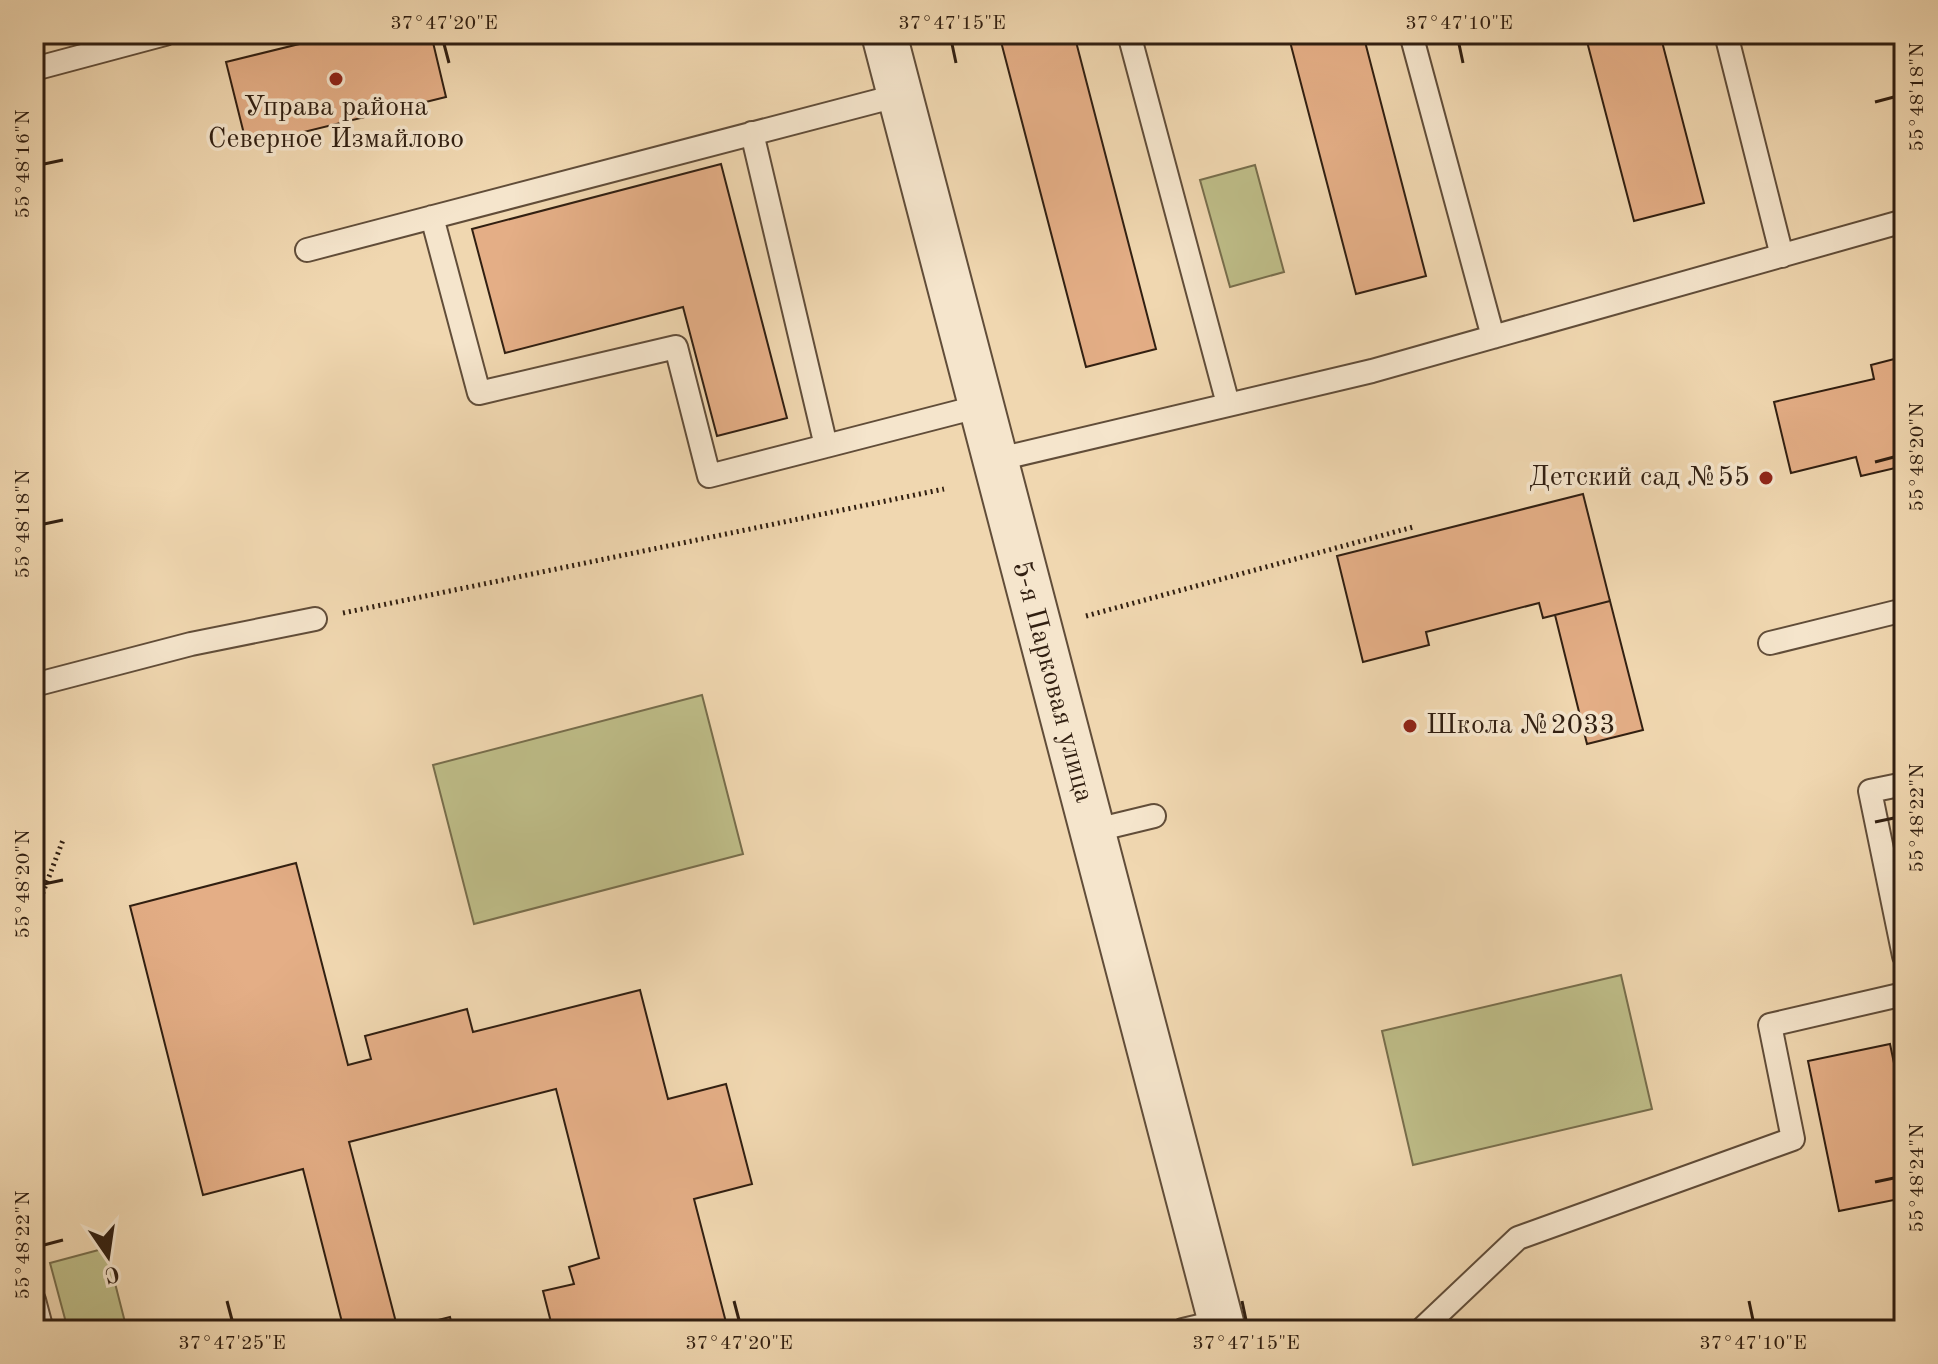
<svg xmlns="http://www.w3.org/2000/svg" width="1938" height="1364" font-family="'Old Standard TT',serif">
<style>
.green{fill:#bebd88;stroke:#786e4c;stroke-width:2}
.building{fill:#e4ae86;stroke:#311f11;stroke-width:2}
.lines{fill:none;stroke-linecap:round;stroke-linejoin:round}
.lane-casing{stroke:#614d39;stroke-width:26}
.street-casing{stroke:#614d39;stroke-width:48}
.path{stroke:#311f11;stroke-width:5;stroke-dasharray:2 4;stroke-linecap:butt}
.lane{stroke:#f5e5cc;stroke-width:22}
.street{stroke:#f5e5cc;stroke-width:44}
.ticks{fill:none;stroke:#311f11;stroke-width:3}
.poi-dot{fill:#8f2418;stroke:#f5e5cc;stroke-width:3}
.labels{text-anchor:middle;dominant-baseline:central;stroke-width:7;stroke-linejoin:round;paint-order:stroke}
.poi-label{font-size:28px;fill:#311f11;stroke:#f5e5cc}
.street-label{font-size:28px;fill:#311f11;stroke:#f5e5cc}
.neatline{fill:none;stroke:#311f11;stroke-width:3}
.ticks-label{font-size:20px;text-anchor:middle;fill:#311f11}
</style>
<rect width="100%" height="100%" fill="#f0d7b0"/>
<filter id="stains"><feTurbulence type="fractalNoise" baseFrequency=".0025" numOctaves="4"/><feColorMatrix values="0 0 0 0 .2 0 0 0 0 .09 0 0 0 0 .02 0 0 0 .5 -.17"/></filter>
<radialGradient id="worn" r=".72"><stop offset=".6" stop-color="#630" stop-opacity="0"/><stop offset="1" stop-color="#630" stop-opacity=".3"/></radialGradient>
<path class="green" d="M1255,165L1284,272L1230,287L1200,180Z
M702,695L743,854L474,924L433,765Z
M1621,975L1652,1109L1413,1165L1382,1031Z
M106,1248L127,1330H68L50,1263Z"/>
<path class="building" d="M340,34H431L446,97L247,146L226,62Z
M999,34H1074L1156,349L1086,367Z
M1288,34H1363L1426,276L1356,294Z
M1585,34H1660L1704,203L1634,221Z
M721,164L787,418L717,436L683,307L505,353L472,229Z
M1902,357L1904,367V466L1861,476L1856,457L1791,473L1774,402L1874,379L1871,365Z
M1583,494L1610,601L1543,618L1539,603L1426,632L1429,645L1363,662L1337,556Z
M1610,601L1643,730L1587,744L1555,615Z
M296,863L348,1065L371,1059L365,1036L467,1009L473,1032L640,990L668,1099L726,1084L752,1184L694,1199L728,1330H553L543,1291L574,1284L569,1267L599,1258L556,1089L349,1142L398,1330H344L303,1169L203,1195L130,906Z
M1890,1044L1904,1111V1198L1839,1211L1808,1061Z
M450,1317L453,1330H399Z"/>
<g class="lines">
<g class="lane-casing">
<path id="lane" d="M1129,34L1228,404
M1411,34L1493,337
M1726,34L1782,256
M34,69L165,34
M432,217L479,393L676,347L709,476L826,446L752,133
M307,250L900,95
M826,446L981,406
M995,460L1372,371L1904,221
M1770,643L1904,610
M34,685L191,644L315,619
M1904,784L1870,791L1904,956
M1092,831L1154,816
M34,1300L42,1330
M1183,1330L1221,1321
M1421,1330L1518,1238L1793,1139L1770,1025L1904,994"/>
</g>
<g class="street-casing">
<path id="street" d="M884,34L1223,1330"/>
</g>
<path class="path" d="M343,613L944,489
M1086,616L1413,527
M34,916L63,840"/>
<use href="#lane" class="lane"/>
<use href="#street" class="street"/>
</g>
<path class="ticks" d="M444,44L449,63M952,44L956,63M1459,44L1463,63M1875,102L1894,97M44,164L63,160M1875,462L1894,457M44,524L63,520M1875,822L1894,818M44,884L63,880M1875,1182L1894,1178M44,1245L63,1240M227,1301L232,1320M734,1301L739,1320M1242,1301L1246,1320M1749,1301L1753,1320"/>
<g class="poi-dot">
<circle cx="336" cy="79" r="8"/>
<circle cx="1766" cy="478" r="8"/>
<circle cx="1410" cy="726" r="8"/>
</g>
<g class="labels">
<g class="poi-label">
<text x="336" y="108">Управа района<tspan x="336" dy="32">Северное Измайлово</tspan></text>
<text x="1750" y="478" text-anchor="end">Детский сад №55</text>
<text x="1426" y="726" text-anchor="start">Школа №2033</text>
</g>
<g class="street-label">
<text transform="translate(1052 682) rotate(75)">5-я Парковая улица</text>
</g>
</g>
<rect width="1938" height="1364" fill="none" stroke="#f0d7b0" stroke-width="88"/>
<g transform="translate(108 1256) rotate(167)" stroke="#f5e5cc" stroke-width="6" paint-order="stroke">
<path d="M0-6L14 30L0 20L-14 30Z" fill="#311f11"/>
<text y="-12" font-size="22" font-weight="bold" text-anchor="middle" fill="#311f11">С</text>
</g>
<rect x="44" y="44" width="1850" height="1276" class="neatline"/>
<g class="ticks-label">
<text x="444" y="29">37°47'20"E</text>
<text x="952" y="29">37°47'15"E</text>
<text x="1459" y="29">37°47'10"E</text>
<text transform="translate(1916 97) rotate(-90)" y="7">55°48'18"N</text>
<text transform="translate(22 164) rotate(-90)" y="7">55°48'16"N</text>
<text transform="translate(1916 457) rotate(-90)" y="7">55°48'20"N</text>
<text transform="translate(22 524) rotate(-90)" y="7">55°48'18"N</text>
<text transform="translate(1916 818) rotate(-90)" y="7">55°48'22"N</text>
<text transform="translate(22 884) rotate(-90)" y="7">55°48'20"N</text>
<text transform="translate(1916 1178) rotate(-90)" y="7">55°48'24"N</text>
<text transform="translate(22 1245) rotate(-90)" y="7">55°48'22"N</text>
<text x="232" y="1349">37°47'25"E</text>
<text x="739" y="1349">37°47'20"E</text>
<text x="1246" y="1349">37°47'15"E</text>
<text x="1753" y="1349">37°47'10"E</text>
</g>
<rect width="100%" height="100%" filter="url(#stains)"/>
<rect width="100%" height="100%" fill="url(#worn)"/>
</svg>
